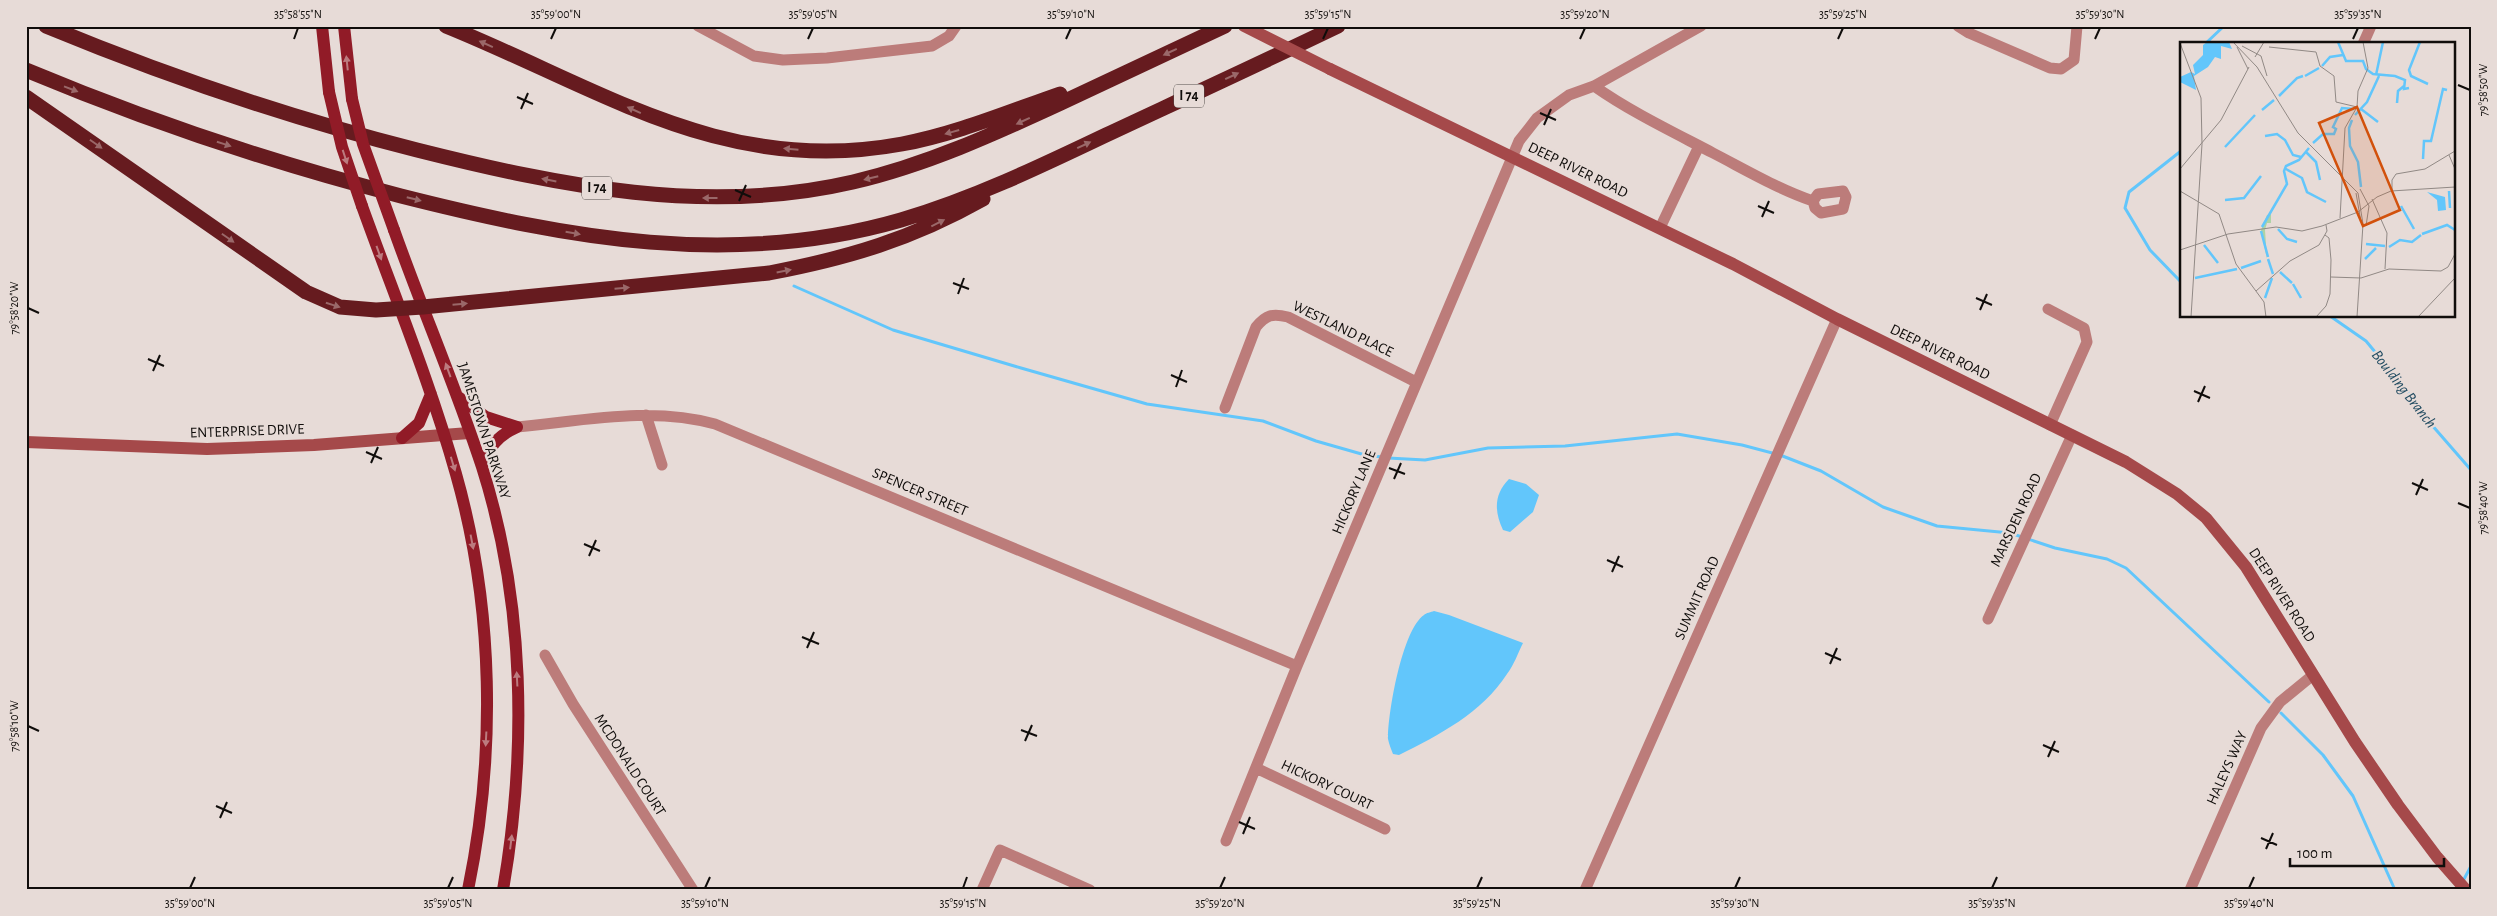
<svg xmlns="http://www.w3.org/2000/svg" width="2497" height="916" font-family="'Alegreya Sans',sans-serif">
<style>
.water{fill:#62c6fb}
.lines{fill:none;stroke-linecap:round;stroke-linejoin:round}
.stream{stroke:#62c6fb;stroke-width:3}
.street{stroke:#bc7c7a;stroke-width:11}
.secondary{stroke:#a5494a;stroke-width:12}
.primary{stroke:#911b27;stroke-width:12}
.highway{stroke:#661b1f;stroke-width:15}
.secondary-bridge{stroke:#a5494a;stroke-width:12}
.primary-bridge{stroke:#911b27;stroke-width:12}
.oneway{fill:#9a6869}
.oneway2{fill:#bc7b7f}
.ticks{fill:none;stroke:#100d0b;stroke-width:2}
.labels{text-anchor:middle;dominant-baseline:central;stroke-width:5;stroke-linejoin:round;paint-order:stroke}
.shield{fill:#e7dbd7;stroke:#504b48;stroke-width:1}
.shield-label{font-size:14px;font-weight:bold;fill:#100d0b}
.street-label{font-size:15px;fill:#100d0b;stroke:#e7dbd7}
.water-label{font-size:16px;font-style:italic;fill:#214b61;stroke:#e7dbd7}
.inset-river{fill:none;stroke:#62c6fb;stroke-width:2.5}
.inset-road{fill:none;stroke:#918985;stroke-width:1}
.view{fill:#d2510c;fill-opacity:0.15;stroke:#d2510c;stroke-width:2.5}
.inset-edge{fill:none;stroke:#100d0b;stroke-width:2.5}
.neatline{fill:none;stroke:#100d0b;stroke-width:2}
.ticks-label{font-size:12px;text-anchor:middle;fill:#100d0b}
</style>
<rect width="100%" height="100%" fill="#e7dbd7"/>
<path class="water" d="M1509,479L1526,484L1539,495L1533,512L1510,532L1503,530C1494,511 1494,494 1509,479Z
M1434,611L1449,615L1523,643C1518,653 1514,665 1507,674C1482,713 1439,735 1399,755L1393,754C1391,749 1389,744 1388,739C1388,713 1402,630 1424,615C1426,613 1431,612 1434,611Z"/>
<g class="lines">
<path class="stream" d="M2205,44L2224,26
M2181,151L2129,192L2125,208L2150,250L2181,282
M794,286L893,330L1021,368L1147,404L1263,421L1316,441L1365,455L1382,457
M2330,316L2366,341L2409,393L2424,416L2471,470
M1388,458L1425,460L1488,448L1565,446L1677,434L1742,445L1780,455L1821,471L1883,507L1937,526L2010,533L2055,548L2107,559L2126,568L2269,702
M2281,713L2323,755L2353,796L2395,890
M2463,881L2471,866"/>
<path class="street" d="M698,26L754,56L783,60L827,58L932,46L949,36L956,26
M1958,26L1969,33L2050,68L2061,69L2074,60L2077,26
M2363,44L2371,26
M1594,86C1631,112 1673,132 1713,153C1746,170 1778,189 1813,201L1815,208L1821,213L1843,209L1846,197L1843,191L1818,194L1813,201
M1660,228L1699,146
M2048,309L2084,328L2087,342L2050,425
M1225,408L1256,327C1266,315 1272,313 1288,317L1416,382
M646,415L662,465
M517,427C582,421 651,406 715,424L1297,666
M1988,619L2072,435
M545,655L573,704L693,890
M1256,768L1385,829
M1226,841L1297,666L1519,141L1537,118L1569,95L1594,86L1701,26
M982,890L1000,850L1090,890
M1585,890L1837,319
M2190,890L2261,728L2280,702L2313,675"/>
<path class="secondary" d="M1330,69L1733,264L1837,319L2126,462L2177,494L2206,518L2246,567L2355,742L2398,805L2437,857L2466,890
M26,442L207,449L314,445L469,433"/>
<path class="primary" d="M322,26L329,92
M344,26L352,99
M362,206C394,295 430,382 456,474C494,608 496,754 468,890
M394,230C422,309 456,387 482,467C525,602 527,751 503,890
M457,396L486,417L517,427
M402,438L419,423L431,394
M482,467C489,447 497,436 517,427"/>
<path class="highway" d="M46,26C167,76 290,118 417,150C560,186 707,216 853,182C926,165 994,134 1061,103C1116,77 1170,52 1225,26
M446,26C602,89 724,177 902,144C956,134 1008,112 1060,94
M26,70C148,121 273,163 401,196C567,238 732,269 901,220C972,199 1039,167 1106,135C1183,99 1261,63 1338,26
M26,97L306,292L340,307L376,310L423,307L769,273C848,258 912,239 983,199"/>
<path class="secondary-bridge" d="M1244,26L1330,69"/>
<path class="primary-bridge" d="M329,92L342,147L362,206
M352,99L363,144L394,230"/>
</g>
<defs><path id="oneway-solid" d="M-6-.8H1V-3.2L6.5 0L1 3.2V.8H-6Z" transform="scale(1.25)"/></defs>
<g class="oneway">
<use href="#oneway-solid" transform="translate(486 44) rotate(-156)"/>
<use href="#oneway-solid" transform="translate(1170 52) rotate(155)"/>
<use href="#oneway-solid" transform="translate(1232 76) rotate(-25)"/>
<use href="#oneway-solid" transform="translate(71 89) rotate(21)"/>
<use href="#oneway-solid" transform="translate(634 110) rotate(-156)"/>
<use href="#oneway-solid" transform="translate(1023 121) rotate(155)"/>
<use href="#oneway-solid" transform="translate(952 132) rotate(164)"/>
<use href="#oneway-solid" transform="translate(96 144) rotate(35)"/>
<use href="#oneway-solid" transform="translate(224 144) rotate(18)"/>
<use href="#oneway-solid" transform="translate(1084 145) rotate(-25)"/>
<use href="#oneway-solid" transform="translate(791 149) rotate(-175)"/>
<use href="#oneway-solid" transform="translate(871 178) rotate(166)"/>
<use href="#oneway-solid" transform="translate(549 180) rotate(-169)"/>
<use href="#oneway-solid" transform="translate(710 198) rotate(-180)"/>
<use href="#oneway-solid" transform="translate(414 199) rotate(14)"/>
<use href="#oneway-solid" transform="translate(938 223) rotate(-27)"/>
<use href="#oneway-solid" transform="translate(573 233) rotate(10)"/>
<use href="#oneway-solid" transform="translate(228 238) rotate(35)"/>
<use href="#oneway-solid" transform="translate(784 271) rotate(-11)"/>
<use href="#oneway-solid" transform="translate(622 288) rotate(-5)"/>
<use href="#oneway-solid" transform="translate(460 304) rotate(-5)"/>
<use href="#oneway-solid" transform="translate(333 305) rotate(18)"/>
</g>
<g class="oneway2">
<use href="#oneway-solid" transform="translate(347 63) rotate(-96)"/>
<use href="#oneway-solid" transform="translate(345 157) rotate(72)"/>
<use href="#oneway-solid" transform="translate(379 253) rotate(70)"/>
<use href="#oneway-solid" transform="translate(448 370) rotate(-110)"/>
<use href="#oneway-solid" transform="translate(453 464) rotate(73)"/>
<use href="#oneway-solid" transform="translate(472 542) rotate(79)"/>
<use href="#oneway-solid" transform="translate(517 679) rotate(-93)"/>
<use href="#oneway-solid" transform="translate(486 739) rotate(93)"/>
<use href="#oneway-solid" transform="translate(511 842) rotate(-83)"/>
</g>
<path class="ticks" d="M294,39L298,28M551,39L556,28M808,39L813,28M1066,39L1071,28M1323,39L1328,28M1580,39L1585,28M1838,39L1843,28M2095,39L2100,28M2353,39L2358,28M2458,85L2470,90M517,97L533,104M521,109L528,93M1540,113L1556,120M1544,125L1551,109M735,190L751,197M739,201L746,185M1758,206L1774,213M1762,217L1769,201M953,283L969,289M958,294L964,278M1976,298L1992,305M28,308L39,313M1980,310L1987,294M148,359L164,366M153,371L160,355M1171,375L1187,382M1176,387L1182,370M2194,391L2210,398M2198,402L2205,386M366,452L382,459M371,463L378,447M1389,468L1405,474M1394,479L1401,463M2412,483L2428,490M2416,495L2423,479M2458,503L2470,508M584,544L600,551M589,556L596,540M1607,560L1623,567M1612,572L1619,556M802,637L819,644M807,648L814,632M1825,653L1841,660M1830,664L1837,648M28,726L39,731M1021,730L1037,736M1025,741L1032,725M2043,745L2059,752M2048,757L2055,741M216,806L232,813M220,818L227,802M1239,822L1255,829M1243,834L1250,817M2261,838L2277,845M2266,849L2273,833M190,888L195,877M448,888L453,877M705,888L710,877M963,888L967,877M1220,888L1225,877M1477,888L1482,877M1735,888L1740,877M1992,888L1997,877M2249,888L2254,877"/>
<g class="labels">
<g class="shield">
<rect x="1174" y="84.5" width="30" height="23" rx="4"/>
<rect x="582" y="176.5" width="30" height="23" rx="4"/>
</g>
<g class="shield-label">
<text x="1189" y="96">I 74</text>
<text x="597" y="188">I 74</text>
</g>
<g class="street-label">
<text transform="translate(1578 170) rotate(26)">DEEP RIVER ROAD</text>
<text transform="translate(1343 329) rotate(26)">WESTLAND PLACE</text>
<text transform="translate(1940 352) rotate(26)">DEEP RIVER ROAD</text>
<text transform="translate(247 431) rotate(-2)">ENTERPRISE DRIVE</text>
<text transform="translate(484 431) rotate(72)">JAMESTOWN PARKWAY</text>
<text transform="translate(920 492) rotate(23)">SPENCER STREET</text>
<text transform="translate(1354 492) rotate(-67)">HICKORY LANE</text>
<text transform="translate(2016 520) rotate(-65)">MARSDEN ROAD</text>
<text transform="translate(2282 595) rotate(57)">DEEP RIVER ROAD</text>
<text transform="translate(1697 598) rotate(-66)">SUMMIT ROAD</text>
<text transform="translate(630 765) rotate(57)">MCDONALD COURT</text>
<text transform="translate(2227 768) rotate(-66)">HALEYS WAY</text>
<text transform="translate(1327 785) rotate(25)">HICKORY COURT</text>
</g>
<g class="water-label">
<text transform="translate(2404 389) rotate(52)">Boulding Branch</text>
</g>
</g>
<g transform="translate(2180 42)">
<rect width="275" height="275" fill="#e7dbd7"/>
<path d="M91,172V181H87L85,188L87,217L81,188L87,173Z" fill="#add3a5"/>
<path d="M27,0H49L52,7L41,4V17L35,15L28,25L14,34L16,48L0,40V35L11,30L15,32L13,23L23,13V3ZM247,150L265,155L266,168L258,169L257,158Z" fill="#62c6fb"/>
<path class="inset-river" d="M158,0L166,19H183L186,27L193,32L215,34L225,38L224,47L229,46M240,0L229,28L231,34L248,42M142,24L150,15L163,13M196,33L203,0M125,34L139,26M99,54L117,36L123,34M217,61L218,49L224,44M181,67L198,80M82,68L94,58M175,73L187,60L199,34M172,78L169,86L170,104L178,120L181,145M85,94L97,92L105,98L113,113L121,115M133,101L143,92H154L156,87L153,85L162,66L174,67M45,105L75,73M126,110L136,120L140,138M243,117L244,99H251L263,47L267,48M106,127L122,136L127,150L146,160M269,149L270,166M45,158L64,156L81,134M221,164L234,187M82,185L107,142L104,129L106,124L119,118L129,106M98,187L107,197L117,200M81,189L88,215M242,192L267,183L275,188M186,202L205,204M24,203L38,221M209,205L220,198L232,200L241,193M88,217L93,232M185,217L196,206M61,226L81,219M100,230L112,241M15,236L57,227M113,242L121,256M85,256L92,236"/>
<path class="inset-road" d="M53,0L77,25L118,91L178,151L183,182L177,275M0,1L21,56L22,102M62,4L81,14L87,34M57,5L68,27M89,5L136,10L140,24L154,34L156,60L177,65M75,15L84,0M269,113L275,127M0,127L41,78L69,25M180,147L189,164L186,184M0,149L39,172L56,222L84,260L86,275M212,149V138L216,132L245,127L275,109M176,151L181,180M192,157L207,191L205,227M160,176L165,86L177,65L178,49L188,26L183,0M0,208L48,192L96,185L122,189L142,184L178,170L197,155L211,149L275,145M151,235L181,236L209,227L261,229L268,225L275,212M76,249L110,219L139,203L147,189L146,183M11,275L22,102M136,275L146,264L150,252L151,218L149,196L145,193M238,275L275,236"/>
<path class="view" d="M177,65L220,168L183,184L139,81Z"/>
<rect width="275" height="275" class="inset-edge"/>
</g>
<rect width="2497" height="916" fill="none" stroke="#e7dbd7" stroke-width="55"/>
<path d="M2290 858v8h154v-8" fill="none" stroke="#100d0b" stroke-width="2.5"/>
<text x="2297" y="858" font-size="15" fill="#100d0b" stroke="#e7dbd7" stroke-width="4" paint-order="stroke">100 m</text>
<rect x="28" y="28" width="2442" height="860" class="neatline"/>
<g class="ticks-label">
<text x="298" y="18">35°58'55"N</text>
<text x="556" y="18">35°59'00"N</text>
<text x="813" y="18">35°59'05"N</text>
<text x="1071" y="18">35°59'10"N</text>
<text x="1328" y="18">35°59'15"N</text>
<text x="1585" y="18">35°59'20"N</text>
<text x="1843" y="18">35°59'25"N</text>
<text x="2100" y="18">35°59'30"N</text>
<text x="2358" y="18">35°59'35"N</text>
<text transform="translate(2483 90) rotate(-90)" y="4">79°58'50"W</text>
<text transform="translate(14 308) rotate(-90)" y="4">79°58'20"W</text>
<text transform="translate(2483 508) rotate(-90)" y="4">79°58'40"W</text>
<text transform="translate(14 726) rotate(-90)" y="4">79°58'10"W</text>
<text x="190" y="907">35°59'00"N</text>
<text x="448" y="907">35°59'05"N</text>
<text x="705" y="907">35°59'10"N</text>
<text x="963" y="907">35°59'15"N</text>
<text x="1220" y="907">35°59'20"N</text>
<text x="1477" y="907">35°59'25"N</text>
<text x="1735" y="907">35°59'30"N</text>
<text x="1992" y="907">35°59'35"N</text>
<text x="2249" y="907">35°59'40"N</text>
</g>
</svg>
